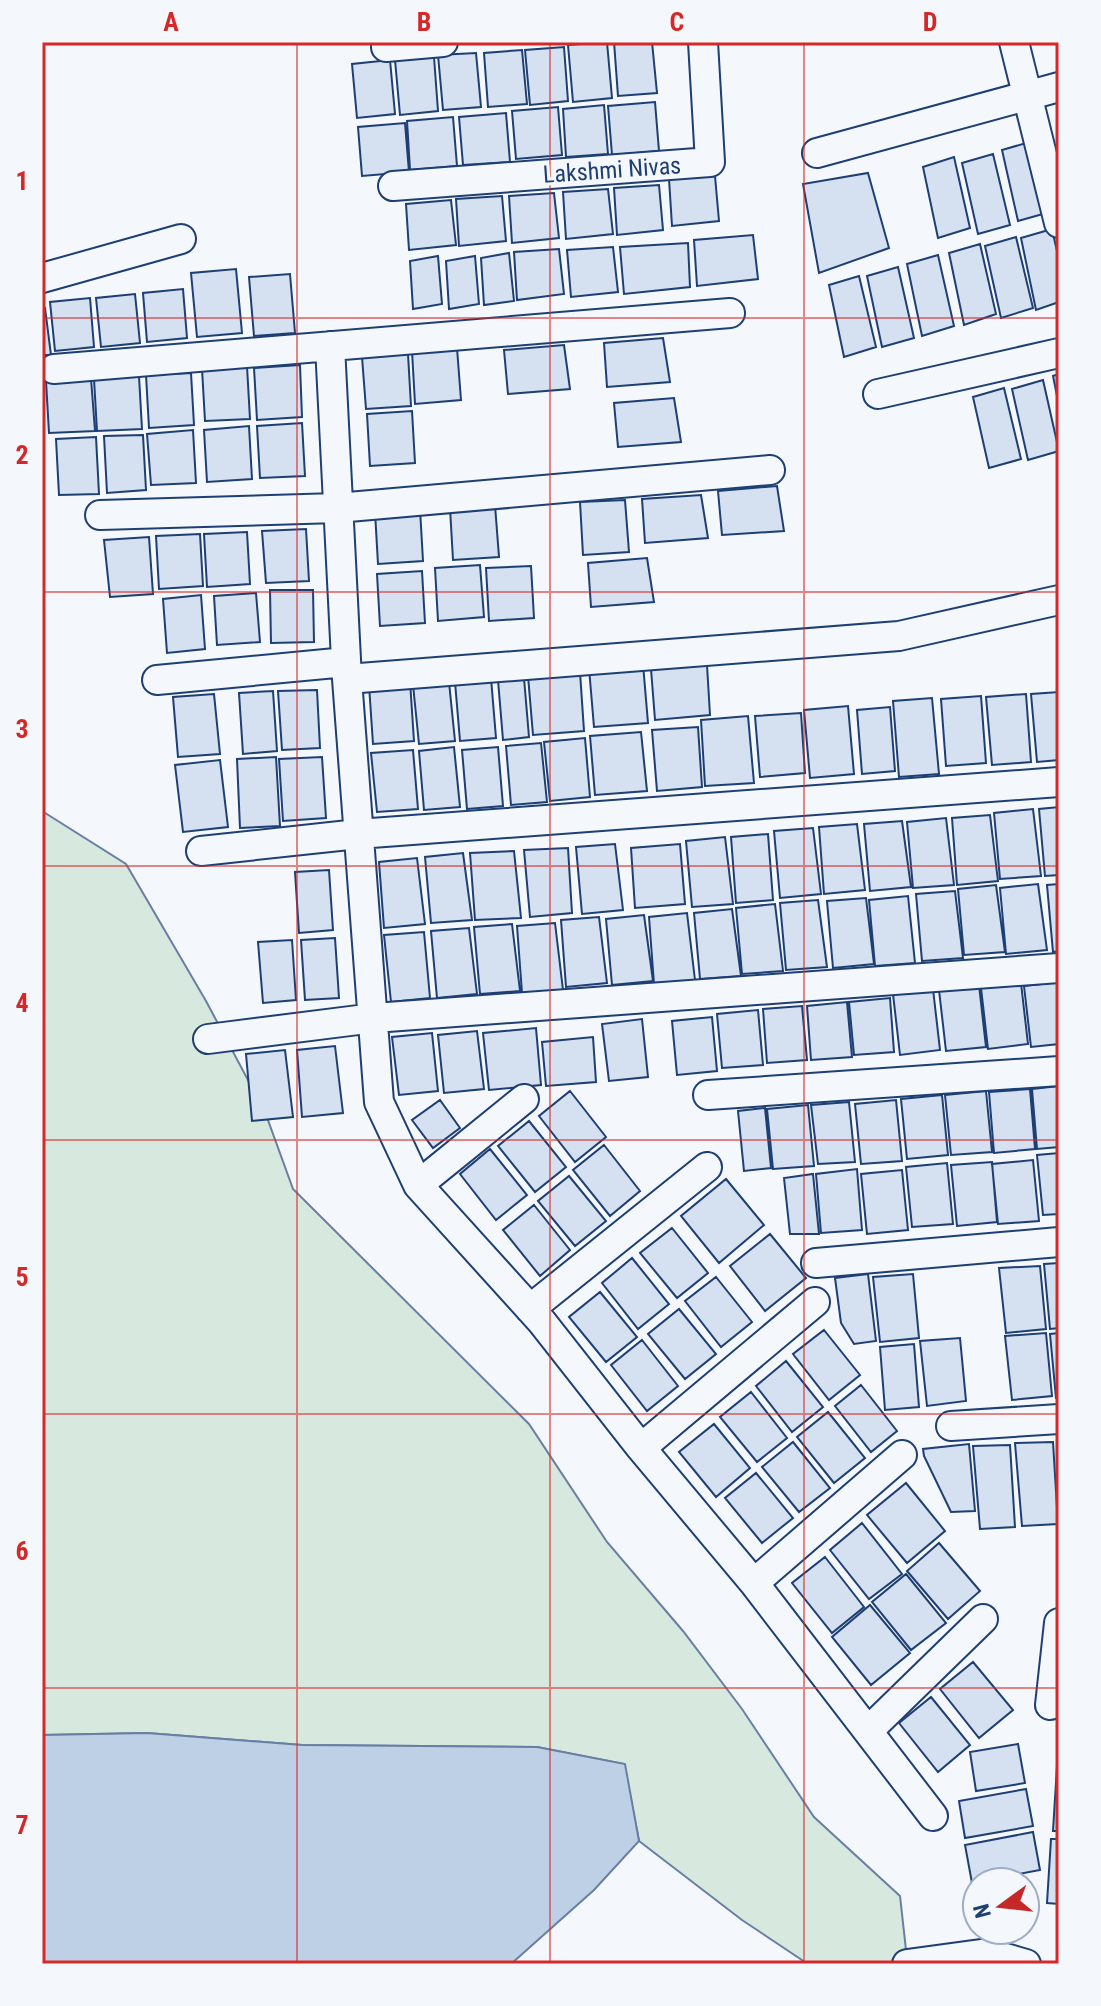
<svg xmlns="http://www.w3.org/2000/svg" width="1101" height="2006" font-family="'Roboto Condensed',sans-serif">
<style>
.green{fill:#d7e8df;stroke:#687fa3;stroke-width:2}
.water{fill:#bed0e5;stroke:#687fa3;stroke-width:2}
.building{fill:#d5e0f0;stroke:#1d3f73;stroke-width:2}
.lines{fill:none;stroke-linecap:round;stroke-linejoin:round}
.minor-casing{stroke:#1d3f73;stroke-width:32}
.minor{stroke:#f4f7fb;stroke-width:28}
.grid{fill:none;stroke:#d62828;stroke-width:2;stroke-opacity:0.55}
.labels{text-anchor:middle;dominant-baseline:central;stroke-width:6;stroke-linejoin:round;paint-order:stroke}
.street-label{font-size:24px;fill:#1d3f73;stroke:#f4f7fb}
.neatline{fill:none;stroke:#d62828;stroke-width:3}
.grid-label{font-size:26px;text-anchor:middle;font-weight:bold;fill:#d62828}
</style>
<rect width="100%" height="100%" fill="#f4f7fb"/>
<path class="green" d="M42,811L126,864L206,1001L265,1112L293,1189L529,1424L607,1542L683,1631L742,1709L814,1817L900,1896L907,1959L902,1964H808L742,1920L639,1841L624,1764L537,1747L302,1745L147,1733L42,1735Z"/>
<path class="water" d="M147,1733L302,1745L537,1747L625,1764L639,1841L594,1890L511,1964H42V1735Z"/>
<path class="building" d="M607,42L612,98L573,102L568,45Z
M614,42H652L657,93L618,96Z
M564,47L568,101L530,105L525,50Z
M522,50L527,104L488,107L484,53Z
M476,53L481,107L443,110L438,55Z
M434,57L438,111L400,115L395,60Z
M390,60L395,114L357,118L352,64Z
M655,102L659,151L612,155L608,106Z
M604,105L608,154L566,157L563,109Z
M558,107L562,155L516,159L512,111Z
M506,113L510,162L463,165L459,117Z
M453,117L457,166L410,170L407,121Z
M405,123L409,172L362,176L358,127Z
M1033,141L1050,212L1018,221L1002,150Z
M993,154L1010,225L978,234L962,163Z
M954,157L970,228L938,238L923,167Z
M868,173L889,248L819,273L803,184Z
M715,176L719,221L672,226L669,179Z
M659,185L663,230L617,235L614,188Z
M608,189L613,234L566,239L563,192Z
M554,193L559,238L512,243L509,196Z
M502,196L506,241L459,246L456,199Z
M451,200L456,245L409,250L406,204Z
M1052,229L1059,260V302L1036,310L1021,238Z
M753,235L758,279L697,286L694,240Z
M1016,237L1033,308L1001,318L985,246Z
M688,243L690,287L624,294L620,247Z
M980,244L996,314L964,325L949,253Z
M613,247L618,292L571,297L567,250Z
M559,249L564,294L517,300L514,252Z
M509,253L514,301L484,305L481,258Z
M938,255L954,326L922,336L907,264Z
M438,256L442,304L413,309L410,261Z
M475,256L479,304L449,309L446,261Z
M898,267L914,338L882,347L867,276Z
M236,269L242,333L197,337L191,273Z
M290,274L295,333L254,336L249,277Z
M859,276L876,347L844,357L829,285Z
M183,289L187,338L147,342L143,293Z
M135,294L140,343L101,347L96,298Z
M90,298L94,347L55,351L50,302Z
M42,308H45L51,355H42Z
M663,338L670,382L607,387L604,343Z
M564,345L570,389L508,394L504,350Z
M457,348L461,400L415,404L412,351Z
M408,354L411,406L366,409L362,357Z
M300,365L302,417L257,420L254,368Z
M247,366L250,419L205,421L202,369Z
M191,373L194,425L149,428L146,375Z
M1059,374V406L1053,376Z
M139,376L142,429L97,431L94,379Z
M91,378L95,431L49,433L46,381Z
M1043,380L1059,451L1028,460L1012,389Z
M1004,388L1021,459L989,468L973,397Z
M674,398L681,442L618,447L614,403Z
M412,411L415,463L370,466L367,414Z
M302,423L305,476L260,478L257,426Z
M249,426L252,479L207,482L204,430Z
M193,430L196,483L151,485L147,434Z
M143,435L146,490L107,493L104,436Z
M96,437L99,494L59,495L56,439Z
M777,486L784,531L722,535L718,491Z
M701,495L708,538L645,543L642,499Z
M625,500L629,552L583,555L580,502Z
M495,505L499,557L453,560L450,508Z
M420,509L423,561L378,564L375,512Z
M306,529L309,581L266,583L262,531Z
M247,532L250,584L207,587L204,534Z
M200,534L203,586L159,589L156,536Z
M149,537L153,594L110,597L104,540Z
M647,558L654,602L591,607L588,563Z
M480,565L484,617L438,621L435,568Z
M531,566L534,618L489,621L486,568Z
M422,571L425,623L380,626L377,574Z
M270,590H313L314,642L271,643Z
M256,593L260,642L217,645L214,596Z
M201,595L205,649L167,653L163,599Z
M643,664L648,723L594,727L589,668Z
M707,665L710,715L655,720L651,669Z
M580,672L584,731L533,735L528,676Z
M491,678L496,738L460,741L455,682Z
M524,678L529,737L503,740L498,680Z
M410,681L414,741L373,744L369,685Z
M449,682L455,741L419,744L413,685Z
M317,690L320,748L282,750L278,691Z
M273,691L277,751L243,754L239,693Z
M1059,692V760L1037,762L1031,694Z
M214,694L220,754L178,757L173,697Z
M1026,694L1031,762L992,765L986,697Z
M981,696L986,763L946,766L941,699Z
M932,698L939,774L899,777L893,701Z
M848,706L854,774L810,778L804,710Z
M890,707L895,771L862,774L857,710Z
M801,713L805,773L760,777L755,716Z
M748,716L754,783L705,786L701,720Z
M698,727L702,787L657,791L652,730Z
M641,732L647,791L595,795L590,736Z
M585,738L590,797L550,801L544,742Z
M541,743L547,802L511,805L506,746Z
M454,747L460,807L424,810L419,751Z
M498,747L503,806L467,809L462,750Z
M413,750L418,809L377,812L371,753Z
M276,757L280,826L240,828L237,759Z
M322,757L326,818L283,821L279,759Z
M220,760L228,827L183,832L175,765Z
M1059,807V875L1045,876L1039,809Z
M1033,809L1041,876L1000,879L994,813Z
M990,815L998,881L957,885L952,818Z
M946,818L954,885L913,888L907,822Z
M902,821L911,887L870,891L864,824Z
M857,824L865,890L824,894L819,827Z
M813,828L821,894L780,898L774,831Z
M768,834L773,900L736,903L731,837Z
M725,837L733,904L692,907L686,841Z
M615,844L623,910L582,914L576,847Z
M680,844L685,904L635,908L631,848Z
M568,848L572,913L530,917L524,850Z
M514,851L521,918L475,920L470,853Z
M463,853L472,920L431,923L425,857Z
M417,858L425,924L384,928L379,862Z
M329,870L333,930L299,933L295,872Z
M1038,884L1047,950L1006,954L1000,888Z
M1059,884V951L1053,952L1047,885Z
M996,885L1005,952L964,955L958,889Z
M955,891L963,958L922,961L916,894Z
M908,896L915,963L875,966L869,900Z
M866,898L874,964L833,968L827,901Z
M818,900L827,967L786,970L780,903Z
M775,904L783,971L742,974L736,908Z
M732,909L741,976L700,979L694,913Z
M687,913L695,980L654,984L649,917Z
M644,915L653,981L612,985L606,919Z
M599,917L607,983L566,987L561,920Z
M555,923L563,990L522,993L517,926Z
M512,924L520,991L480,994L474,927Z
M469,928L477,994L437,998L431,931Z
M424,932L430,998L391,1002L384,935Z
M335,938L339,998L305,1000L301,940Z
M292,940L296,1000L263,1003L258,942Z
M1059,982V1044L1031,1047L1024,986Z
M1021,983L1028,1044L988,1049L981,988Z
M979,985L986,1047L946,1051L939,990Z
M933,989L940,1050L900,1055L893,994Z
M890,998L894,1052L854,1055L849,1002Z
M847,1002L852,1057L811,1060L807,1006Z
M802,1006L807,1060L767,1063L763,1009Z
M758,1010L763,1065L722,1068L717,1014Z
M712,1017L717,1071L677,1075L672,1021Z
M642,1019L648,1077L609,1081L602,1024Z
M536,1028L541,1085L489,1090L483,1033Z
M477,1031L484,1089L444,1093L438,1035Z
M432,1033L438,1091L399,1095L392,1037Z
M593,1037L596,1082L546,1086L542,1042Z
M335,1046L343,1113L302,1117L297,1050Z
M285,1050L293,1117L252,1121L246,1054Z
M1059,1086V1147L1037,1149L1032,1089Z
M1030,1089L1035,1149L994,1153L989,1092Z
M570,1091L606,1137L575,1162L539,1116Z
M986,1091L992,1152L951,1155L945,1095Z
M942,1095L948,1155L907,1159L901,1099Z
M440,1100L460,1128L433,1148L412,1120Z
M896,1100L902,1161L861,1164L855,1104Z
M849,1102L855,1162L818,1164L811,1105Z
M808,1105L814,1166L773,1169L767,1109Z
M765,1108L771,1168L744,1171L738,1111Z
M529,1121L566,1167L535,1192L498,1146Z
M604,1145L640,1191L610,1216L573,1170Z
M490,1149L527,1195L496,1220L460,1174Z
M1059,1153V1214L1043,1215L1037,1155Z
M1033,1160L1039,1221L998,1224L992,1164Z
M992,1162L997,1222L957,1226L951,1165Z
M947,1163L953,1224L912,1227L906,1167Z
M857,1169L862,1230L821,1233L816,1174Z
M902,1170L908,1230L867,1234L861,1174Z
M813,1174L819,1234H790L784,1178Z
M569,1176L606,1221L575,1246L538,1201Z
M726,1179L764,1225L719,1263L681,1216Z
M534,1205L570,1250L540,1276L503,1230Z
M672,1228L708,1273L677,1298L640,1253Z
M770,1234L806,1278L765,1311L730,1266Z
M632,1258L669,1304L638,1329L602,1283Z
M1059,1263V1328L1050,1329L1044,1264Z
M1040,1266L1046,1329L1006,1333L999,1268Z
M868,1274L876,1341L854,1344L841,1323L835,1278Z
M913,1274L919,1338L880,1342L873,1277Z
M716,1277L752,1322L721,1347L685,1301Z
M600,1292L637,1337L606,1362L569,1317Z
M679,1309L716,1354L685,1379L648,1334Z
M824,1330L860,1375L829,1400L793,1354Z
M1046,1333L1052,1396L1012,1400L1005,1336Z
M1059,1333V1398H1056L1050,1334Z
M960,1338L966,1401L927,1406L920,1341Z
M642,1340L678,1386L647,1411L611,1365Z
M914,1344L919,1407L885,1410L880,1347Z
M786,1361L823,1407L792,1432L756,1386Z
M861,1385L897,1431L871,1452L835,1406Z
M751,1392L787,1438L757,1462L720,1417Z
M828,1412L865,1458L834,1483L797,1437Z
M714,1424L750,1468L716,1497L679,1452Z
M793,1442L830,1488L799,1512L762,1467Z
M1053,1442L1058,1524L1022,1526L1015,1443Z
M969,1444L975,1511L951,1512L924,1456L923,1449Z
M1010,1445L1015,1527L980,1529L973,1446Z
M756,1473L793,1518L762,1543L725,1498Z
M906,1483L945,1531L907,1563L867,1515Z
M862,1523L902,1574L869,1599L830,1550Z
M939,1543L980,1591L948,1619L907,1571Z
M825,1557L864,1607L832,1633L792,1583Z
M906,1574L946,1623L911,1650L872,1602Z
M870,1605L910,1653L871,1685L832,1637Z
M973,1662L1013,1710L979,1738L940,1689Z
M931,1697L970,1745L938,1772L899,1723Z
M1018,1744L1025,1783L976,1791L970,1752Z
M1057,1766H1059V1831H1053Z
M1026,1789L1033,1826L965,1838L959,1801Z
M1033,1832L1040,1870L972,1883L965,1845Z
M1051,1839H1059V1904L1047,1903Z"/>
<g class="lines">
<g class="minor-casing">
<path id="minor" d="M1014,42L1059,223
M386,47L443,42
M817,153L1059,87
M393,186L710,162L703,42
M42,278L181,239
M330,346L347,679L379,1102L418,1185L542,1322L641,1448L754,1583L933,1816
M54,369L730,313
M878,394L1059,353
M100,515L337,508L770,470
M347,679L899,636L1059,600
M157,680L346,662
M201,851L358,834L1059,782
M208,1039L374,1018L1059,968
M708,1095L1059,1071
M418,1185L524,1099
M816,1263L1059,1242
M530,1309L707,1167
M951,1426L1059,1419
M641,1448L815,1302
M754,1583L902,1455
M1050,1705L1059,1623
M868,1731L983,1619
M907,1964L988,1953L1026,1964"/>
</g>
<use href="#minor" class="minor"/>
</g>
<path class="grid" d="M297,42V1964M550,42V1964M804,42V1964M42,318H1059M42,592H1059M42,866H1059M42,1140H1059M42,1414H1059M42,1688H1059"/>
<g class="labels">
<g class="street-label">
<text transform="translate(612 170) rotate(-4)">Lakshmi Nivas</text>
</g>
</g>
<rect width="1101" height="2006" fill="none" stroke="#f4f7fb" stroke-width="88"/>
<g transform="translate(1001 1906) rotate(255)"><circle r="38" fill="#f4f7fb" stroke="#9eadc5" stroke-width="2"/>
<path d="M0-6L14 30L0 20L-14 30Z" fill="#c62828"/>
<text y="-12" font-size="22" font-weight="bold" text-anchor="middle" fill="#1d3f73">N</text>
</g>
<rect x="44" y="44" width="1013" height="1918" class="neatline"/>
<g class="grid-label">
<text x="171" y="31">A</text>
<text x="424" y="31">B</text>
<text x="677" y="31">C</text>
<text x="930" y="31">D</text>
<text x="22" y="190">1</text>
<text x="22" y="464">2</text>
<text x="22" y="738">3</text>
<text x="22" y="1012">4</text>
<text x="22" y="1286">5</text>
<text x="22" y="1560">6</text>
<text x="22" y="1834">7</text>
</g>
</svg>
